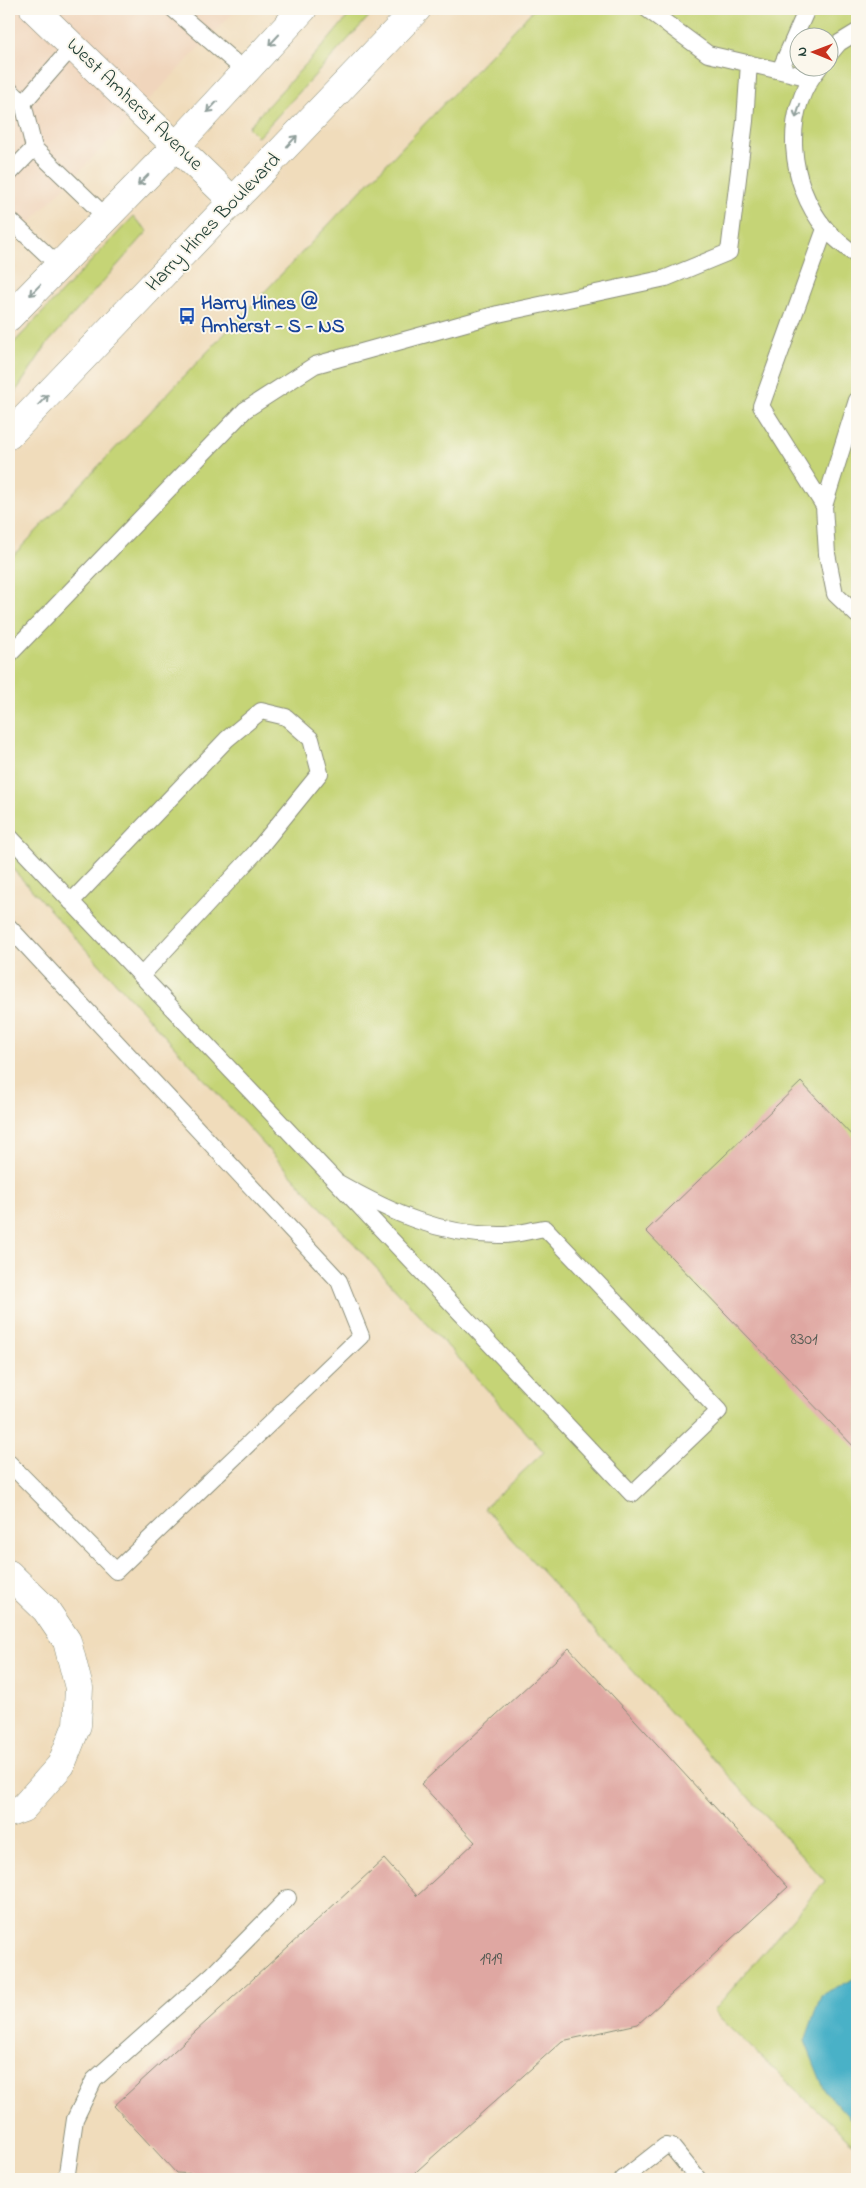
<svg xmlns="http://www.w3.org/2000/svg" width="866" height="2188" font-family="'Indie Flower',sans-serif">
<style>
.built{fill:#f0d5bc}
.green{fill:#c5d476;stroke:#728855;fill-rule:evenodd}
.water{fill:#49b1c7;stroke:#34777e}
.building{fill:#dfa7a2}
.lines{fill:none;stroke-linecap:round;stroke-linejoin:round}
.lane-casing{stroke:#888c78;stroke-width:18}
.street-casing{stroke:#888c78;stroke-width:29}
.primary-casing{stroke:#888c78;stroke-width:29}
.lane{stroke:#fff;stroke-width:16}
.street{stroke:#fff;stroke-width:28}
.primary{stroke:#fff;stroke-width:28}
.oneway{stroke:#8f9e9a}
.labels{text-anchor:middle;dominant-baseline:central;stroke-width:4;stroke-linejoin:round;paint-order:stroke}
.number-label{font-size:18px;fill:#4f5850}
.street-label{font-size:20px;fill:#1f3d34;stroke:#fbf7ec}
.transit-label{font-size:20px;font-weight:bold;fill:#164399;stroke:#fbf7ec;text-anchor:start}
</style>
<rect width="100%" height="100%" fill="#fbf7ec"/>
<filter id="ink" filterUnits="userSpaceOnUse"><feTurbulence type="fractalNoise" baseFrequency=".02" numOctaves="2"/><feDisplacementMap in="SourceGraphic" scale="10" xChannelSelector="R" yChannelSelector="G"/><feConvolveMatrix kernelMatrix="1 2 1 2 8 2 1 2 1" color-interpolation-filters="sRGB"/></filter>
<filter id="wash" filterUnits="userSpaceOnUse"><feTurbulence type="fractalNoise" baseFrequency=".0096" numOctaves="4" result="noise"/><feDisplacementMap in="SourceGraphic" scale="20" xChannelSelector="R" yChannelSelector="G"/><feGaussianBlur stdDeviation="1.12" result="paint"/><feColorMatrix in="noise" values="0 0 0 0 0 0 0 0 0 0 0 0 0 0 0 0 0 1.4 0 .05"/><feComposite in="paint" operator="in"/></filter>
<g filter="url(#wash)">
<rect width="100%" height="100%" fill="#f0dcbb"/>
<path class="built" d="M9,9H237L9,244Z"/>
<path class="green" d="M354,9H376L258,137L248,127L330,38Z
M534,9H857V2148L713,2011L825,1881L484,1508L544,1452L9,865V560ZM798,38H828V68H798Z
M133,217L148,231L47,344L9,402V348Z"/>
<path class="water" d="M857,1977V2126L825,2091L805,2041L821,1995Z"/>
<g id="blocks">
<path class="building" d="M801,1082L857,1141V1450L646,1231Z
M569,1648L788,1887L638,2024L562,2041L408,2179H287L176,2173L114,2106L384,1859L417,1896L475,1842L421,1784Z"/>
</g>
</g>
<g filter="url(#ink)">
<use href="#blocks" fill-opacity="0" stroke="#888c78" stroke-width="1"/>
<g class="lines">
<g class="lane-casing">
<path id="lane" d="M173,9L245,71
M647,9L708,54L811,78
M72,47L23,103L34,148L106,217
M828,56L839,43L857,32
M819,68C781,113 789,184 825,228C833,238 847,248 857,256
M780,70L807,9
M9,89L23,103
M9,174L34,148
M9,219L59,266
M825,229L761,406L824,506L827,554L835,594L857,615
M824,506L857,400
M9,655L245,410L315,365L498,314L666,278L729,252L745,121L749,63
M9,836L632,1494L719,1411L545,1228C531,1230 516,1235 503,1235C440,1236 390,1212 337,1182
M71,902L227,739L261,711L286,717L311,739L320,773L255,853L141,976
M9,927L339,1281L361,1336L116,1571L9,1463
M69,2179L67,2173L75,2119L94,2080L212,1975L288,1898
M623,2179L665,2146L672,2147L698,2179"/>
</g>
<g class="street-casing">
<path id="street" d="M34,9L234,202
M9,1574L46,1610L67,1641L79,1688L77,1725L61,1765L23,1808L9,1813"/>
</g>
<g class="primary-casing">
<path id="primary" d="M9,317L177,145L303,9
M9,435L417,9"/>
</g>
<use href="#lane" class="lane"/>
<use href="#street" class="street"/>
<use href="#primary" class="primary"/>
</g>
<defs><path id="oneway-shaft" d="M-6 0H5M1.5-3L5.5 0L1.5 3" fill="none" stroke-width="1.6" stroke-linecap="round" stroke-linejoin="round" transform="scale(1.25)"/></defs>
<g class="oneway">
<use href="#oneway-shaft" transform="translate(274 40) rotate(133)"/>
<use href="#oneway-shaft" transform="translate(212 107) rotate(133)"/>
<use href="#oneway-shaft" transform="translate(798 111) rotate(108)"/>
<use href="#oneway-shaft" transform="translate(292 141) rotate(-47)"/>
<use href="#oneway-shaft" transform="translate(143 180) rotate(135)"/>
<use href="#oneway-shaft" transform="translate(35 290) rotate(134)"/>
<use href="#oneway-shaft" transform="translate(43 400) rotate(-46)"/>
</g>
</g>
<defs>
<g id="bus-bare" transform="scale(1.35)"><path d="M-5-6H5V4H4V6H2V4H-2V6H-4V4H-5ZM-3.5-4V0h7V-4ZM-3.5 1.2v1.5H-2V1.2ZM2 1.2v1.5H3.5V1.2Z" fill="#1a4fb4" stroke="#fbf7ec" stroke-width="2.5" paint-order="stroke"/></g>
</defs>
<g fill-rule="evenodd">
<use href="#bus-bare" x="187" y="316"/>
</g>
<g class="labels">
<g class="number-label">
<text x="804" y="1340">8301</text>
<text x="491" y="1960">1919</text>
</g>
<g class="street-label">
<text transform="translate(134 105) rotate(44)">West Amherst Avenue</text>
<text transform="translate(214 223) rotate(-46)">Harry Hines Boulevard</text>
</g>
<g class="transit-label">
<text x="201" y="304">Harry Hines @<tspan x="201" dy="23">Amherst - S - NS</tspan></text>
</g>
</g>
<rect width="866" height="2188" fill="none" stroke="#fbf7ec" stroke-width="30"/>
<g transform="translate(814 52) rotate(271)"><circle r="24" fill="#fbf7ec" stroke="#a3ada2"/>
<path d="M0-4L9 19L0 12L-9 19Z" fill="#c8321e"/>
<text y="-8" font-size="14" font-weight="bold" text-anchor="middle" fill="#1f3d34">N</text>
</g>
</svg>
